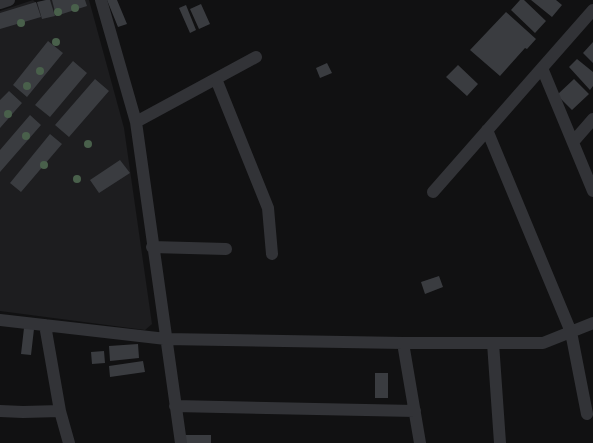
<svg xmlns="http://www.w3.org/2000/svg" width="593" height="443" font-family="'Asap Condensed',sans-serif">
<style>
.built{fill:#1d1d1f}
.building{fill:#3a3c40}
.lines{fill:none;stroke-linecap:round;stroke-linejoin:round}
.minor{stroke:#323337;stroke-width:12}
.tree{fill:#49604b}
</style>
<rect width="100%" height="100%" fill="#111112"/>
<path class="built" d="M33,0L36,3L46,0H89L124,128L152,324L145,330L0,311V11Z"/>
<path class="building" d="M46,0H50L55,16L42,19L37,2Z
M52,0H85L87,6L56,16Z
M107,0H117L127,24L118,27Z
M520,0H524L546,21L535,33L511,10Z
M531,0H556L562,5L552,17Z
M36,2L41,17L0,29V13Z
M201,4L210,24L199,29L190,9Z
M186,5L196,30L190,33L179,8Z
M506,12L536,39L527,49L525,48L500,76L470,50Z
M48,41L63,53L27,97L13,85Z
M593,42V63L583,53Z
M577,59L593,72V86L590,90L569,67Z
M73,61L87,73L50,117L35,105Z
M327,63L332,73L320,78L316,68Z
M458,65L478,84L467,96L446,77Z
M95,79L109,91L69,137L55,125Z
M574,79L589,94L572,110L557,95Z
M9,91L22,103L0,128V100Z
M30,115L41,125L0,172V150Z
M50,134L62,144L21,192L10,183Z
M120,160L130,173L99,193L90,180Z
M439,276L443,287L425,294L421,282Z
M24,328L34,329L31,355L21,354Z
M138,344L139,358L110,361L109,346Z
M104,351L105,363L92,364L91,352Z
M143,361L145,372L110,377L109,366Z
M375,373H388V398H375Z
M185,435H211V443H185Z"/>
<g class="lines">
<path class="minor" d="M101,0L136,122L181,443
M0,3L9,0
M542,68L593,191
M216,79L268,208L272,254
M136,122L256,57
M487,130L571,332L587,414
M573,142L593,119
M433,192L593,10
M152,247L226,249
M0,320L166,339L403,343H543L593,323
M45,325L60,411L69,443
M403,343L420,443
M493,343L500,443
M175,406L415,411
M0,411L23,412L60,411"/>
</g>
<g class="tree">
<circle cx="75" cy="8" r="4"/>
<circle cx="58" cy="12" r="4"/>
<circle cx="21" cy="23" r="4"/>
<circle cx="56" cy="42" r="4"/>
<circle cx="40" cy="71" r="4"/>
<circle cx="27" cy="86" r="4"/>
<circle cx="8" cy="114" r="4"/>
<circle cx="26" cy="136" r="4"/>
<circle cx="88" cy="144" r="4"/>
<circle cx="44" cy="165" r="4"/>
<circle cx="77" cy="179" r="4"/>
</g>
</svg>
